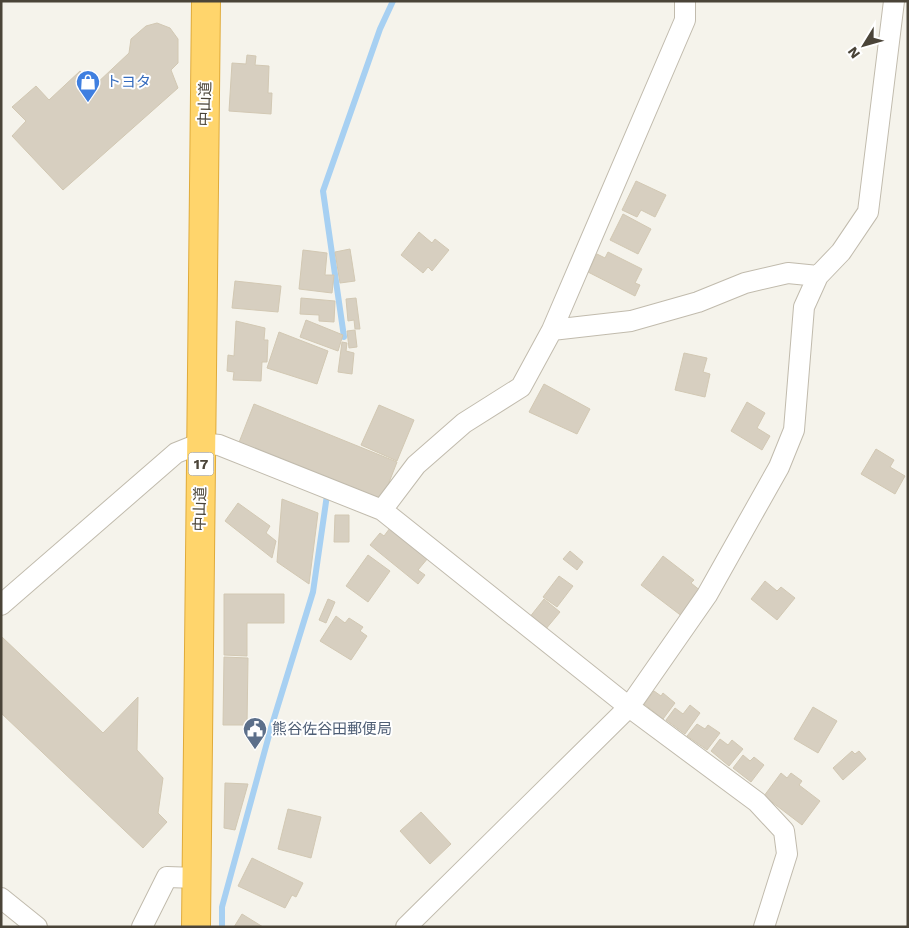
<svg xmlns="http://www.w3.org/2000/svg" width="909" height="928" font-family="'Work Sans','Noto Sans JP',sans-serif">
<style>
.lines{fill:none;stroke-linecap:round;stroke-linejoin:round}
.stream{stroke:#a7d0f2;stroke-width:6}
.building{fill:#d7cfc0;stroke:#d2c8b3}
.minor-casing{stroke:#c1bbad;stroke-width:22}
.highway-casing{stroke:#e0ab3a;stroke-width:30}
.minor{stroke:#fff;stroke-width:20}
.highway{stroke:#ffd56c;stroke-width:28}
.labels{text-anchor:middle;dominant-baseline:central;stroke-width:4;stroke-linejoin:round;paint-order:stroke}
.shield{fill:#fff;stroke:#807c74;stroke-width:1}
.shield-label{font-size:14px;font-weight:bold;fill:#4a4438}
.shop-label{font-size:15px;fill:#366cbe;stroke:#fff;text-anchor:start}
.street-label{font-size:15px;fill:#4a4438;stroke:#fff}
.service-label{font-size:15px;fill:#4e5e75;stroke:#fff;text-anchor:start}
</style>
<rect width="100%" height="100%" fill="#f5f3eb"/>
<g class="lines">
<path class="stream" d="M344,337L323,191L380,29L393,1
M222,927V907L271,728L313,592L327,495"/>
</g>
<path class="building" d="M157,23L170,28L178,39V63L171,70L178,88L63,190L12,136L26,121L12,107L36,86L49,100L80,71L95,85L129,53L131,39L146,26Z
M247,55L256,56L255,65L269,66L268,93H272L271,114L229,111L232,63L246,64Z
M636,181L666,195L655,217L641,210L637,217L622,210Z
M623,214L651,229L638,254L610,240Z
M419,232L432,243L435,239L449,250L432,271L428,267L423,273L401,255Z
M350,249L355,281L340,283L335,252Z
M303,250L327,253L325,275H334L332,293L299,289Z
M608,252L642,269L635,283L640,285L635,296L588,272L597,254L605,258Z
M235,281L281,286L278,312L232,308Z
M301,298L335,301L334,322L319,321V315L300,314Z
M356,298L360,329H355L354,320L348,321L346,299Z
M306,320L343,335L338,351L300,337Z
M236,321L265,328L264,340H268L267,362H262L261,381L233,380L234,372L227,371L228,355L234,356Z
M355,330L357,347L349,348L347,331Z
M279,332L328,351L317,384L267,368Z
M342,342L347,343L346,351L354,353L352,374L338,372Z
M684,353L707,358L703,372L710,374L705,397L675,390Z
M544,384L590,409L577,434L529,412Z
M747,402L765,413L757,428L770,436L762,450L731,431Z
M254,404L397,462L381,503L238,445Z
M379,405L414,420L397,461L361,445Z
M876,449L894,460L890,467L905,476L895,494L861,474Z
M282,499L318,513L309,584L277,562Z
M238,503L270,526L266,533L276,541L272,558L225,521Z
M335,515H349V542H334Z
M390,528L428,558L418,570L425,575L418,584L370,545L380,533L384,536Z
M570,551L583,562L577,570L563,559Z
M368,555L390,571L368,602L346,586Z
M663,556L694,580L691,583L702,592L683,617L641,585Z
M559,576L573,586L557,607L543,597Z
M765,581L777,591L781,587L795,598L777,620L751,599Z
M224,594H284V623H247V656L224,655Z
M328,599L335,602L326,623L319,620Z
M544,599L560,612L545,630L529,618Z
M336,616L345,623L349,618L363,627L360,631L367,636L351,660L320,641Z
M2,637L103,733L138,697L137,750L163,778L158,813L167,822L143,848L1,713Z
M224,657L248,658L247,725H223Z
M654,691L661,696L663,693L675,703L663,719L644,704Z
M690,705L700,713L685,734L666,720L675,708L683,714Z
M813,707L837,721L818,753L794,739Z
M697,724L705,729L708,725L720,733L707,750L687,736Z
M720,739L728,745L732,740L743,749L729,766L711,751Z
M852,751L855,754L859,751L866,759L843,780L833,768Z
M743,755L750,761L754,757L764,765L751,782L733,768Z
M781,773L787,778L791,773L802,781L799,785L820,801L802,825L764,796Z
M225,783L248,784L235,830L224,828Z
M288,809L321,817L311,858L278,849Z
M421,812L451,844L430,864L400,831Z
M252,858L303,883L296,897L292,895L285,908L238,886Z
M242,914L263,927H234Z"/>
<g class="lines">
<g class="minor-casing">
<path id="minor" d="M552,330L631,321L698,302L745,283L788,273L818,276
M382,510L416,465L464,423L521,387L552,330L685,20V1
M1,605L176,453L201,443L219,445L382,510L629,707L757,802L784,831L787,854L764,927
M1,898L37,927
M142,927L167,877L197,878
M406,927L629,707L707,595L779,467L794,430L804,307L818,276L841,252L868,212L894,1"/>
</g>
<g class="highway-casing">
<path id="highway" d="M196,927L206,1"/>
</g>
<use href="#minor" class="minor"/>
<use href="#highway" class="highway"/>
</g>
<defs>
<g id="shop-pin" transform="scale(1.25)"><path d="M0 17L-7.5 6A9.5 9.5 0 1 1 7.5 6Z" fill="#3f7fe0" stroke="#fff"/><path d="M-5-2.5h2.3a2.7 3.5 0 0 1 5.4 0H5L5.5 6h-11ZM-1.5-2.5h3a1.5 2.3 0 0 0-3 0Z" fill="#fff"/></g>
<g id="civic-pin" transform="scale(1.25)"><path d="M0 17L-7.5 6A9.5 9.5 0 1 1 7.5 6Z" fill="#5c6f8a" stroke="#fff"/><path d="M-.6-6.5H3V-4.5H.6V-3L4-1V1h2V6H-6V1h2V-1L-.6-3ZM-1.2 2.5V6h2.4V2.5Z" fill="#fff"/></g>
</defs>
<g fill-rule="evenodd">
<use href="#shop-pin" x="88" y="82"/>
<use href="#civic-pin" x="255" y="729"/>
</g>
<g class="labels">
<rect class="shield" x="188.5" y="452.5" width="25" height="23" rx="4"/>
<g class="shield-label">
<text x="201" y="464">17</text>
</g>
<g class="shop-label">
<text x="106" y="82">トヨタ</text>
</g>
<g class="street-label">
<text transform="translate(205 104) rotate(-89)">中山道</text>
<text transform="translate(200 509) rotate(-89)">中山道</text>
</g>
<g class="service-label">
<text x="272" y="729">熊谷佐谷田郵便局</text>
</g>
</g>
<rect width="909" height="928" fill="none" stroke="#4a4438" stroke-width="5"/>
<g transform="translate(864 45) rotate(233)" stroke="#ffffff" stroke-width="4" paint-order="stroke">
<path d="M0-4L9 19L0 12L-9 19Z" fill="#4a4438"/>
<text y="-8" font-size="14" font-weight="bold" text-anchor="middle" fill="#4a4438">N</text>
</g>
</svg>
